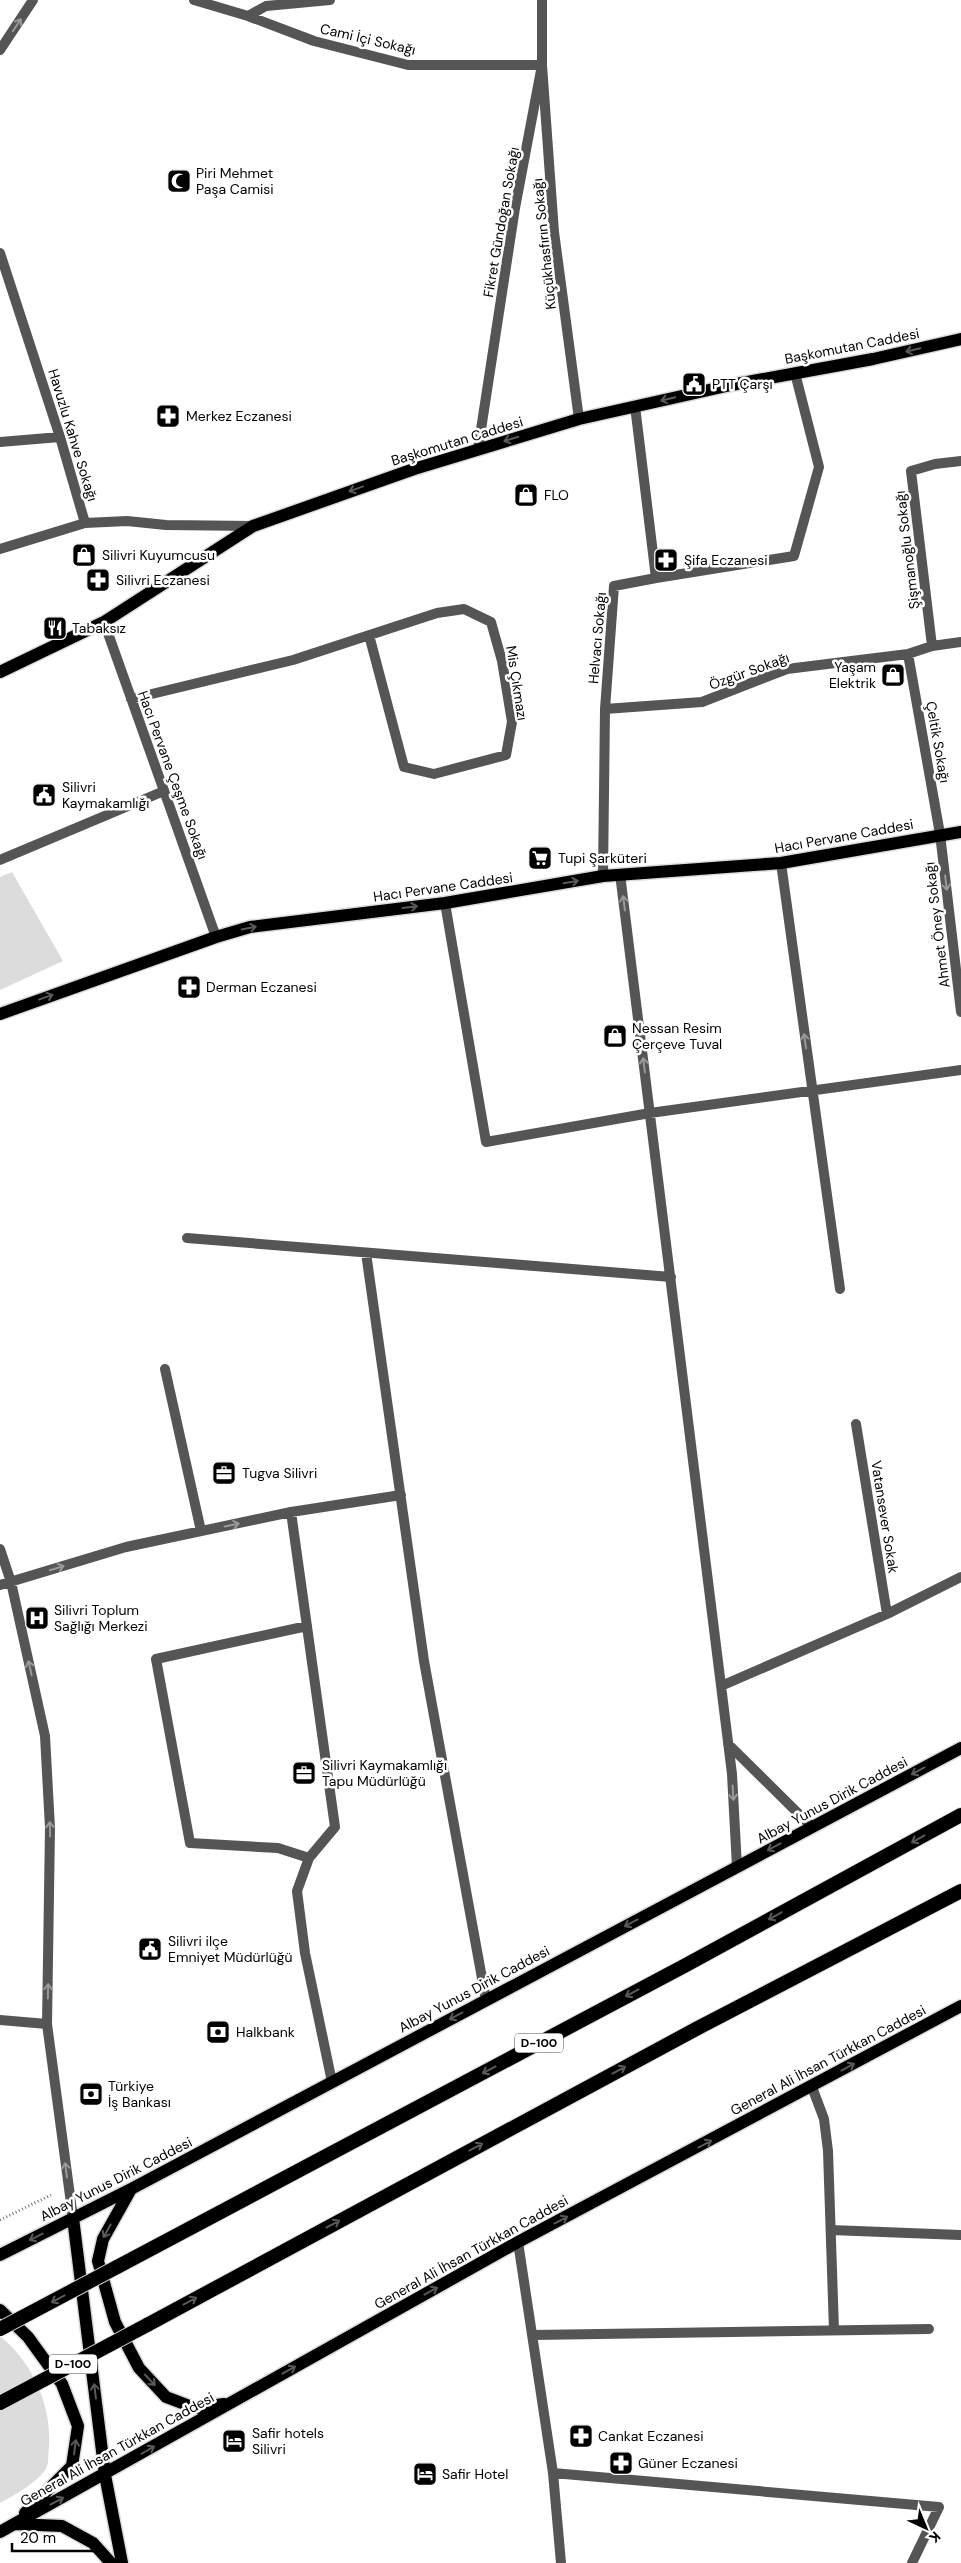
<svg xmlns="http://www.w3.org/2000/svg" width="961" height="2563" font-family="'DM Sans',sans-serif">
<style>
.green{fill:#dcdcdc}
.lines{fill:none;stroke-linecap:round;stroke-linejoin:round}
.primary-casing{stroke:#dbdbdb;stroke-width:15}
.trunk-casing{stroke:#dbdbdb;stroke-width:16}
.path{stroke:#777;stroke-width:3;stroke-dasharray:1 2.5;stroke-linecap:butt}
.service{stroke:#555;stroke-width:10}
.minor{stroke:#555;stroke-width:10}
.primary{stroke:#000;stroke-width:12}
.trunk{stroke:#000;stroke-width:14}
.trunk-bridge-casing{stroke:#dbdbdb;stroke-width:16;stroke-linecap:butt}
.trunk-bridge{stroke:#000;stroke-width:14}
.oneway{stroke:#999}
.oneway2{stroke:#595959}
.labels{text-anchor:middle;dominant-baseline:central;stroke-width:5;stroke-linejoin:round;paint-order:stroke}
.shield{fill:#fff;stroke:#4c4c4c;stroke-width:1}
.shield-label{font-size:12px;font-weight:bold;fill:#000}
.street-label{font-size:14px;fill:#000;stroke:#fff}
.poi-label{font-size:14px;fill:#000;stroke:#fff;text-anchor:start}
</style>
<rect width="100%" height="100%" fill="#fff"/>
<path class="green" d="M12,872L63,961L0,990V877Z
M0,2336C32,2362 52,2405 49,2447C48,2452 49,2461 47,2466C42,2480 13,2496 0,2503Z"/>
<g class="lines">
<g class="primary-casing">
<path id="primary" d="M0,672L104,622L253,526L414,469L579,419L731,385L873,359L961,339
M0,1014L216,937L250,927L445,903L603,876L781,863L961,832
M131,2189L103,2239L98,2261L115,2322L139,2368L166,2397L195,2408L224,2404
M73,2218L105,2475L122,2563
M0,2255L131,2189L961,1748
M0,2310L28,2337L62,2384L78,2426L72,2466L25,2513
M14,2524L62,2526L93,2543L111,2563
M0,2532L518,2242L961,2006"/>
</g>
<g class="trunk-casing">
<path id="trunk" d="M117,2267L686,1965L961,1815
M147,2325L696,2029L961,1891"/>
</g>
<path class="path" d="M0,2220L51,2195"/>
<path class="service" d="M0,860L164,791
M812,2087L824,2119L828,2151L834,2330
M831,2230L960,2235"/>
<path class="minor" d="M194,0L248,16L314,41L408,65H542L554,232L579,419
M248,16L266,6L330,0
M0,50L33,0
M0,253L60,437L85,523L127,521L166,525L253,526
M0,442L60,437
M478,449L515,208L542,65V0
M0,549L85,523
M656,578L794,556L819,467L795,373
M104,622L216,937
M932,646L911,471L935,464L961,461
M908,654L940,834L961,1012
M131,699L293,660L437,613L464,609L491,622L502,661L512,722L506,755L434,774L404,767L369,635
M605,709L702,702L787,669L908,654L932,646L961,642
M781,863L840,1289
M620,874L732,1774L737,1867
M603,876L605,709L614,586L656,578L635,406
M445,903L486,1142L650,1113L961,1070
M187,1238L671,1277
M366,1253L424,1661L486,2000
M165,1369L201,1531
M856,1424L887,1614
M291,1512L335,1827L309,1858L297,1891L305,1953L332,2082
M0,1549L11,1582L45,1736L50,1828L47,2024L73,2218
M0,1585L126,1547L291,1512L401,1495
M307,1626L156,1659L190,1843L278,1848L309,1858
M721,1686L887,1614L961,1577
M728,1744L812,1827
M0,2020L47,2024
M518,2242L553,2473L561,2563
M533,2335L929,2329
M553,2473L939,2507L912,2563"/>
<use href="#primary" class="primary"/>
<use href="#trunk" class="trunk"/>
<g class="trunk-bridge-casing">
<path id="trunk-bridge" d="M0,2329L117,2267
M0,2403L147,2325"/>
</g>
<use href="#trunk-bridge" class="trunk-bridge"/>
</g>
<defs><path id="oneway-shaft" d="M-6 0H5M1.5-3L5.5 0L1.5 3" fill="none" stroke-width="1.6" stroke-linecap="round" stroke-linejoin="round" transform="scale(1.25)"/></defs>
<g class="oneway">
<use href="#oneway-shaft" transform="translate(17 25) rotate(-56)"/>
<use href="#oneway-shaft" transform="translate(946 883) rotate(83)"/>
<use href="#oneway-shaft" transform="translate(624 903) rotate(-97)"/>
<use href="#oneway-shaft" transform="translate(805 1041) rotate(-98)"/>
<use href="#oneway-shaft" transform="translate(644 1065) rotate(-97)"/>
<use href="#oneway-shaft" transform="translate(232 1525) rotate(-12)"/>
<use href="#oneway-shaft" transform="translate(57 1568) rotate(-17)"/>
<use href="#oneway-shaft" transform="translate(30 1668) rotate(-103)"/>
<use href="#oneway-shaft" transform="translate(733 1793) rotate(87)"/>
<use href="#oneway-shaft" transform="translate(50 1829) rotate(-91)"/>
<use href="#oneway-shaft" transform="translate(48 1991) rotate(-89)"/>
<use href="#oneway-shaft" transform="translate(66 2170) rotate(-97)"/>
</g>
<g class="oneway2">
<use href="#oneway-shaft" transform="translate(913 350) rotate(167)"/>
<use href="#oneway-shaft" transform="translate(668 399) rotate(167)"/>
<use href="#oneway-shaft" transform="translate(511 439) rotate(163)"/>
<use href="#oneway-shaft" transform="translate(356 489) rotate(160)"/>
<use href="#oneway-shaft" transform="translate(571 882) rotate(-10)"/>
<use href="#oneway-shaft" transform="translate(410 907) rotate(-7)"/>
<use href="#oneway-shaft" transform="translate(249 928) rotate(-11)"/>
<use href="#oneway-shaft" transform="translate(46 997) rotate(-20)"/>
<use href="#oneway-shaft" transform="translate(918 1771) rotate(152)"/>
<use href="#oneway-shaft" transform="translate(918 1839) rotate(151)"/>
<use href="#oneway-shaft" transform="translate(774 1847) rotate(152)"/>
<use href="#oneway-shaft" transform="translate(775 1916) rotate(151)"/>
<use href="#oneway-shaft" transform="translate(631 1923) rotate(152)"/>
<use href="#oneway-shaft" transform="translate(632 1993) rotate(152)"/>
<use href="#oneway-shaft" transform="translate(456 2016) rotate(152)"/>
<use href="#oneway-shaft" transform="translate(848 2067) rotate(-29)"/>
<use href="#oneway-shaft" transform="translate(489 2070) rotate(152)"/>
<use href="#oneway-shaft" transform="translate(619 2070) rotate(-28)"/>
<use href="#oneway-shaft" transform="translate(705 2144) rotate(-28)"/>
<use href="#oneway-shaft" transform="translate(476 2147) rotate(-28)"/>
<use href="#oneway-shaft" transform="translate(561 2220) rotate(-28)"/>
<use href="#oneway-shaft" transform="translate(333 2224) rotate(-28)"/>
<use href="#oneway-shaft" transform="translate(107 2231) rotate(119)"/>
<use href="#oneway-shaft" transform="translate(36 2237) rotate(153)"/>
<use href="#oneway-shaft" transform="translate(431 2291) rotate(-29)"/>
<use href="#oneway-shaft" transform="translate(58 2299) rotate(152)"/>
<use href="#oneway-shaft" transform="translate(190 2301) rotate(-28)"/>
<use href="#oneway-shaft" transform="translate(289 2370) rotate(-29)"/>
<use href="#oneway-shaft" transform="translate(150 2380) rotate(47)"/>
<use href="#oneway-shaft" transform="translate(95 2391) rotate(-97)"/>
<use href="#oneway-shaft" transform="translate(75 2447) rotate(-83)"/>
<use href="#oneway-shaft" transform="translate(148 2450) rotate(-30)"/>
<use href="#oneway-shaft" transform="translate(57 2501) rotate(-28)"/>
</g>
<defs>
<g id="mosque-square" transform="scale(1.25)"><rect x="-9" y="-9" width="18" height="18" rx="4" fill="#000" stroke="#fff"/><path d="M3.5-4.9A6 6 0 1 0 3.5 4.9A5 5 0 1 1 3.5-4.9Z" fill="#fff"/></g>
<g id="civic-square" transform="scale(1.25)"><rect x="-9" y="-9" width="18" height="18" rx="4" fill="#000" stroke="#fff"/><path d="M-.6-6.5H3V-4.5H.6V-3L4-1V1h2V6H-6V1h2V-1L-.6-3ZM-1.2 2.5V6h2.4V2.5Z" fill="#fff"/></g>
<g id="pharmacy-square" transform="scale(1.25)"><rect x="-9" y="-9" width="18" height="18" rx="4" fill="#000" stroke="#fff"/><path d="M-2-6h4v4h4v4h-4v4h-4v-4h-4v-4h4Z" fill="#fff"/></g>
<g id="shop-square" transform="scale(1.25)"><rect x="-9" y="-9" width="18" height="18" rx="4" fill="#000" stroke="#fff"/><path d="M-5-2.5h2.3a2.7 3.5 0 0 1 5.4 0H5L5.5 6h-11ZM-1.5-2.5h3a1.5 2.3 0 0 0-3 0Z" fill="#fff"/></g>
<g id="restaurant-square" transform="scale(1.25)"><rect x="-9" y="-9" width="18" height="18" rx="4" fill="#000" stroke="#fff"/><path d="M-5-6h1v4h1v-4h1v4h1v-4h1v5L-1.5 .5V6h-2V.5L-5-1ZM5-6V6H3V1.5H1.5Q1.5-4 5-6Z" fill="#fff"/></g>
<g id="supermarket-square" transform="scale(1.25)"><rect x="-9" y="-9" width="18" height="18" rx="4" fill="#000" stroke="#fff"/><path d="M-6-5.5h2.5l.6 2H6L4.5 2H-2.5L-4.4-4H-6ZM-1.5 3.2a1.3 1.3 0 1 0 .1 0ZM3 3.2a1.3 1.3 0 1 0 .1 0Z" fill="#fff"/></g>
<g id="office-square" transform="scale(1.25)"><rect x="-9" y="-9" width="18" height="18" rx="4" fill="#000" stroke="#fff"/><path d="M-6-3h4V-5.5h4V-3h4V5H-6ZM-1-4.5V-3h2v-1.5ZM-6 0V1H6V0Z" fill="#fff"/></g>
<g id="hospital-square" transform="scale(1.25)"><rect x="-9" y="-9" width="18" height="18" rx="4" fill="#000" stroke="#fff"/><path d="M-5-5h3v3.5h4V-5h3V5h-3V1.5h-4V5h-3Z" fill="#fff"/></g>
<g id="bank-square" transform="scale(1.25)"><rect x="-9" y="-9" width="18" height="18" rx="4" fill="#000" stroke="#fff"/><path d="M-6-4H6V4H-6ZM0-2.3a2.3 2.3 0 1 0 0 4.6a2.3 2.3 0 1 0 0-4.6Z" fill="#fff"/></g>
<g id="hotel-square" transform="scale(1.25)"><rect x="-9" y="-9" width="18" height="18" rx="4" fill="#000" stroke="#fff"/><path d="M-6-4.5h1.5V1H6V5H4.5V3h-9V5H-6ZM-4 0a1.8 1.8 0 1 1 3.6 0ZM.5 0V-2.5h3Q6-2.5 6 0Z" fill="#fff"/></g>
</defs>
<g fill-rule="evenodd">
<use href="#mosque-square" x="179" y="181"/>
<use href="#civic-square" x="694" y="384"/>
<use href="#pharmacy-square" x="168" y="416"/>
<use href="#shop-square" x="526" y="495"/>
<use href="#shop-square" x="84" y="555"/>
<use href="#pharmacy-square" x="666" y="560"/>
<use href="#pharmacy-square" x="98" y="580"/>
<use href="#restaurant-square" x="55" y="628"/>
<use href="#shop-square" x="893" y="675"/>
<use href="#civic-square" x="44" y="795"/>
<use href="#supermarket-square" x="540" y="858"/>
<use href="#pharmacy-square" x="189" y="987"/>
<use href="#shop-square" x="615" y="1036"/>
<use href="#office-square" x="224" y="1473"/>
<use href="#hospital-square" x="37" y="1618"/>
<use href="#office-square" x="304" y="1773"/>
<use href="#civic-square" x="150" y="1949"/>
<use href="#bank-square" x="218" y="2032"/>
<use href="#bank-square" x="91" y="2094"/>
<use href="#pharmacy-square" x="581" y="2436"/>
<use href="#hotel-square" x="234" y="2441"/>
<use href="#pharmacy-square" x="621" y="2463"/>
<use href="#hotel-square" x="425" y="2474"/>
</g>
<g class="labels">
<g class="shield">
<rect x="515" y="2033.5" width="48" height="19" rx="4"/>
<rect x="49" y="2354.5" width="48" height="19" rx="4"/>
</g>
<g class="shield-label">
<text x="539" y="2043">D-100</text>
<text x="73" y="2364">D-100</text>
</g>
<g class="street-label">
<text transform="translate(368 39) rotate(13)">Cami İçi Sokağı</text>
<text transform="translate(501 222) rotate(-80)">Fikret Gündoğan Sokağı</text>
<text transform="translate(544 244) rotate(-96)">Küçükhasfırın Sokağı</text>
<text transform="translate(852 346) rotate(-11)">Başkomutan Caddesi</text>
<text transform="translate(73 435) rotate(73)">Havuzlu Kahve Sokağı</text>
<text transform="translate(457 441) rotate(-17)">Başkomutan Caddesi</text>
<text transform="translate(907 550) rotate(-97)">Şişmanoğlu Sokağı</text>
<text transform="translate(597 638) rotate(-85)">Helvacı Sokağı</text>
<text transform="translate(749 671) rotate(-20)">Özgür Sokağı</text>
<text transform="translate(517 683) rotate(81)">Mis Çıkmazı</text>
<text transform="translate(938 742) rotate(80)">Çeltik Sokağı</text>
<text transform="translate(173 775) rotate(70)">Hacı Pervane Çeşme Sokağı</text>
<text transform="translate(844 836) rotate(-10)">Hacı Pervane Caddesi</text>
<text transform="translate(443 887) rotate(-8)">Hacı Pervane Caddesi</text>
<text transform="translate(937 925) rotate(-97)">Ahmet Öney Sokağı</text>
<text transform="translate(885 1517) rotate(81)">Vatansever Sokak</text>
<text transform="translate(832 1800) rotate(-28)">Albay Yunus Dirik Caddesi</text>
<text transform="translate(474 1989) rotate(-28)">Albay Yunus Dirik Caddesi</text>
<text transform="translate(828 2060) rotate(-28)">General Ali İhsan Türkkan Caddesi</text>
<text transform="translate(116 2179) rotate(-27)">Albay Yunus Dirik Caddesi</text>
<text transform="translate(471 2252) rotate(-29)">General Ali İhsan Türkkan Caddesi</text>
<text transform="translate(117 2449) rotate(-29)">General Ali İhsan Türkkan Caddesi</text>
</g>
<g class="poi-label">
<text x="196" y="173">Piri Mehmet<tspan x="196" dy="16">Paşa Camisi</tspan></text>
<text x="712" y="384">PTT Çarşı</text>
<text x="186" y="416">Merkez Eczanesi</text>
<text x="544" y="495">FLO</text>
<text x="102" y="555">Silivri Kuyumcusu</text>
<text x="684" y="560">Şifa Eczanesi</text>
<text x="116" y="580">Silivri Eczanesi</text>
<text x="72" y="628">Tabaksız</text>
<text x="876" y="667" text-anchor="end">Yaşam<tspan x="876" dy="16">Elektrik</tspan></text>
<text x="62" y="787">Silivri<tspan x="62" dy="16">Kaymakamlığı</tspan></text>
<text x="558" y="858">Tupi Şarküteri</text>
<text x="206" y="987">Derman Eczanesi</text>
<text x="632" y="1028">Nessan Resim<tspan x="632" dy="16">Çerçeve Tuval</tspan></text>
<text x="242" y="1473">Tugva Silivri</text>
<text x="54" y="1610">Silivri Toplum<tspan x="54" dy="16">Sağlığı Merkezi</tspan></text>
<text x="322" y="1765">Silivri Kaymakamlığı<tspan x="322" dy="16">Tapu Müdürlüğü</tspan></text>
<text x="168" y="1941">Silivri ilçe<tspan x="168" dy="16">Emniyet Müdürlüğü</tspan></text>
<text x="236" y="2032">Halkbank</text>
<text x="108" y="2086">Türkiye<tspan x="108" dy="16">İş Bankası</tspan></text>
<text x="252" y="2433">Safir hotels<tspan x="252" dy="16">Silivri</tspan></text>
<text x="598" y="2436">Cankat Eczanesi</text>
<text x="638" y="2463">Güner Eczanesi</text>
<text x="442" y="2474">Safir Hotel</text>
</g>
</g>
<g transform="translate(926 2528) rotate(136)" stroke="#ffffff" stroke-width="4" paint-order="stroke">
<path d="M0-4L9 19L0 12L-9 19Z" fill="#000000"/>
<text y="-8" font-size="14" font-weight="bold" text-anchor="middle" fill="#000000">K</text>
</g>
<path d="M12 2543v8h86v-8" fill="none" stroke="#000000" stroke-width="2.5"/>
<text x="20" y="2543" font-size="15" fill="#000000" stroke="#ffffff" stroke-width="4" paint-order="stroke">20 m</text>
</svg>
